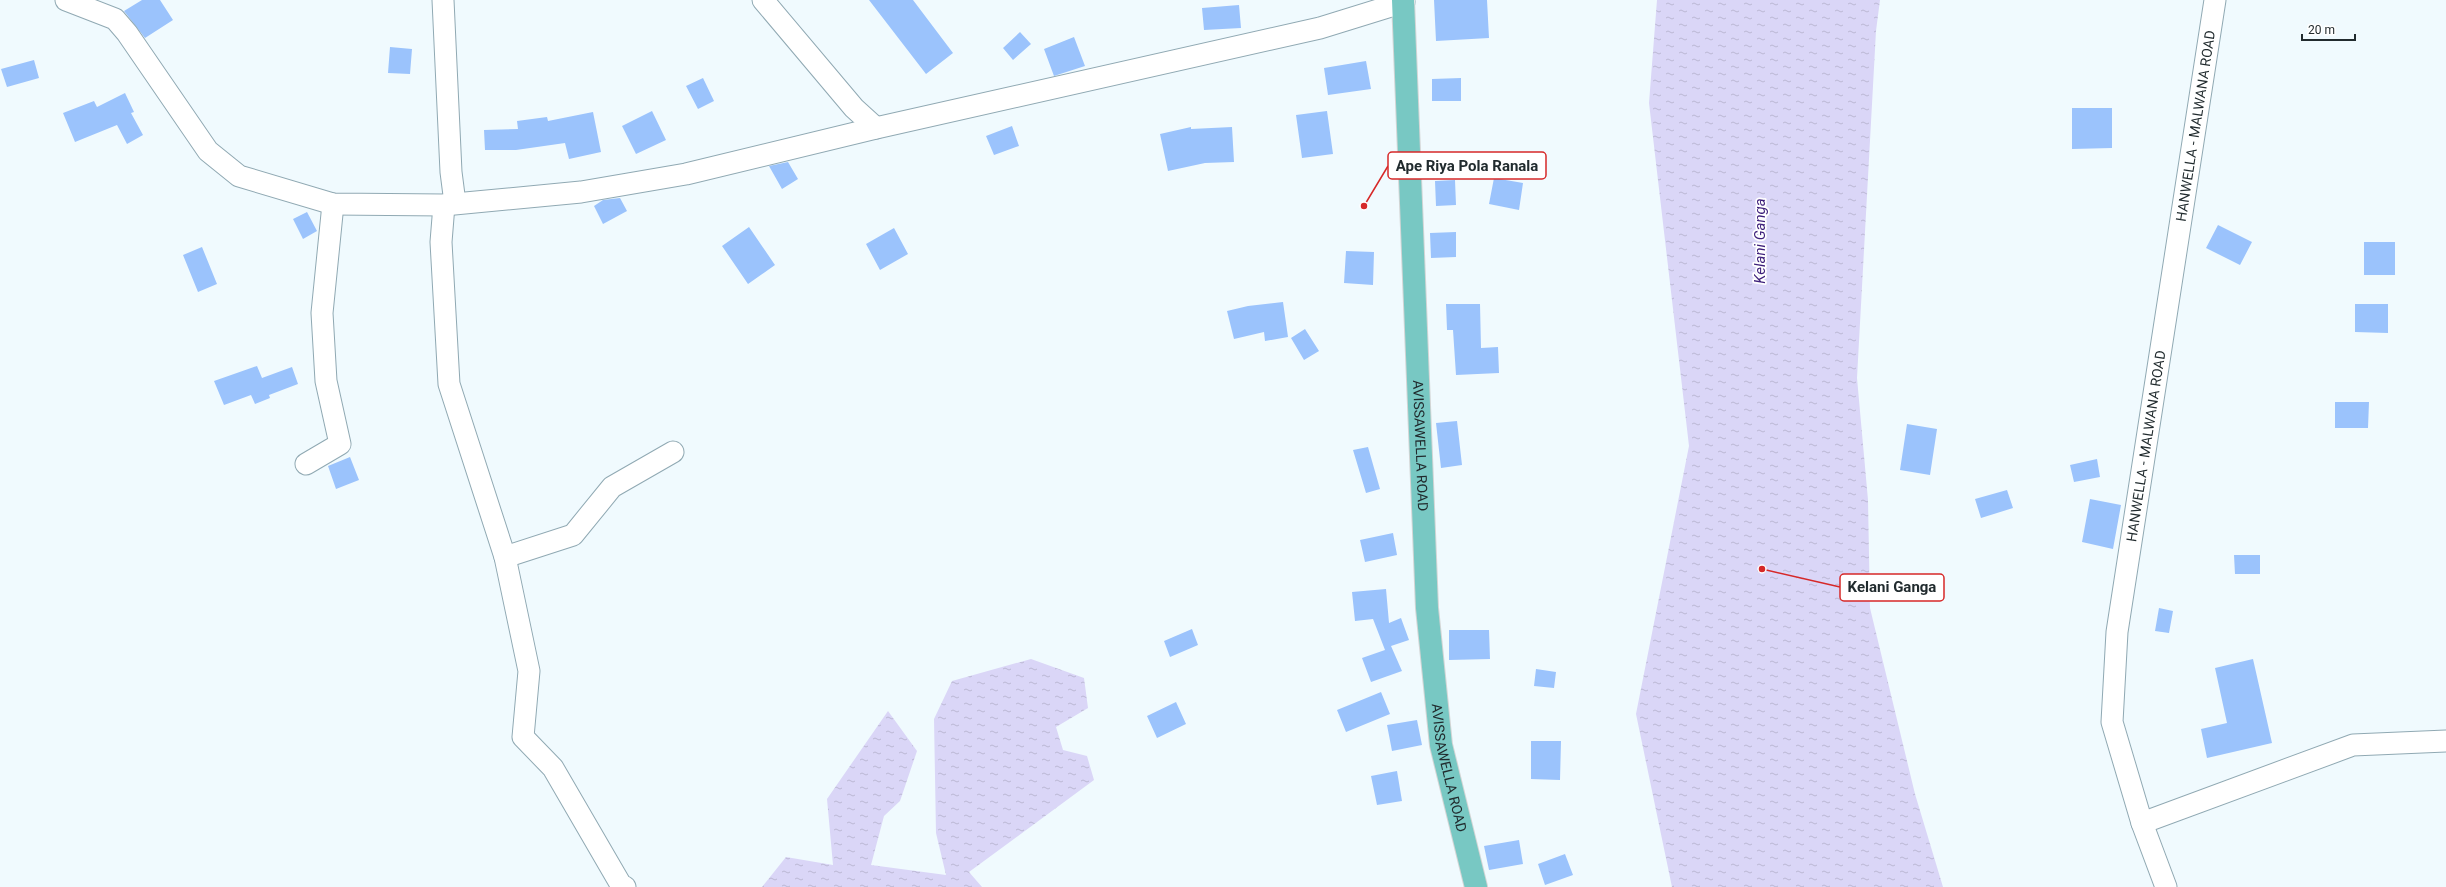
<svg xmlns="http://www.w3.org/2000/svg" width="2446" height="887" font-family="Roboto,sans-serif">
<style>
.water{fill:url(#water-ripples)}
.building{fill:#9bc3fc}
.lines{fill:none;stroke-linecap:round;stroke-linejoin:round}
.minor-casing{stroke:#90a9b3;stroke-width:23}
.major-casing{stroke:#d3d5d5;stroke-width:24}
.minor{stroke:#fff;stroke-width:21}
.major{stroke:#78c8c3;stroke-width:22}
.labels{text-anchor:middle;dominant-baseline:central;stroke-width:3.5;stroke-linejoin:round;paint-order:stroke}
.street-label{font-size:14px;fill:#212b2e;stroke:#fff}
.water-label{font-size:15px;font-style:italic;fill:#3d1f7a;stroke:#fff}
.leader{fill:none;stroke:#d62828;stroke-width:1.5}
.callout-dot{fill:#d62828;stroke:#fff;stroke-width:1.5}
.callout{fill:#fff;stroke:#d62828;stroke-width:1.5}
.callout-label{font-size:15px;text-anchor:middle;font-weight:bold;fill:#212b2e}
</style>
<defs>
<pattern id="water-ripples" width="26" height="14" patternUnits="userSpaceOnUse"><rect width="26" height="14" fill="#dad6f7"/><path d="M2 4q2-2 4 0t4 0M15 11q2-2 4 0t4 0" fill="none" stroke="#bbb8d4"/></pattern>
</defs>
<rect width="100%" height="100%" fill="#f0fafe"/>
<path class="water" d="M1657,0H1880L1876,31L1857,378L1868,500L1870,608L1915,794L1943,887H1672L1636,714L1689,446L1649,103Z
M1031,659L1084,678L1088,708L1056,727L1063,750L1087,756L1094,780L969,872L982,887H762L786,857L833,865L827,799L888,711L917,751L900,801L884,816L871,865L946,875L936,833L934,719L952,681Z"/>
<path class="building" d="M142,0H160L173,20L145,38L124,11Z
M869,0H913L953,53L926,74Z
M1434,0H1487L1489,38L1436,41Z
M1239,5L1241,28L1204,30L1202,8Z
M1020,32L1031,44L1013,60L1003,48Z
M1074,37L1085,66L1054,76L1044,49Z
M390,47L412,49L410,74L388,73Z
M34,60L39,78L7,87L1,69Z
M1366,61L1371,89L1328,95L1324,68Z
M703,78L714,101L698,109L686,86Z
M1461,78V101H1432V79Z
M125,93L134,112L131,113L143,135L127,144L117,125L75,142L63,113L94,101L97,107Z
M2072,108H2112V148L2072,149Z
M652,111L666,140L636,154L622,126Z
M1327,111L1333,154L1302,158L1296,115Z
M593,112L601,152L569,159L565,143L516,150H485L484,130L518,129L517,121L547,117L548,121Z
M1012,126L1019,146L994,155L986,136Z
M1191,127V129L1232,127L1234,162L1205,163L1168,171L1160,134Z
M788,162L798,179L782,189L769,166Z
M1494,178L1523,183L1519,210L1489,204Z
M1455,180L1456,205L1436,206L1435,181Z
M620,198L627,211L603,224L594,206L603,200Z
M307,212L317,231L303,239L293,219Z
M2218,225L2252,242L2240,265L2206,248Z
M749,227L775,265L748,284L722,246Z
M894,228L908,254L880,270L866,244Z
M1456,232V257L1431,258L1430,233Z
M2364,242H2395V275H2364Z
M202,247L217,284L198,292L183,255Z
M1346,251L1374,252L1373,285L1344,283Z
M1283,302L1288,337L1265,341L1264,332L1234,339L1227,311L1248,306Z
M1446,304H1480L1481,348L1498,347L1499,373L1456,375L1453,330H1447Z
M2355,304H2388V333L2355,332Z
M1305,329L1319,351L1304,360L1291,338Z
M257,366L262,378L292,367L298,384L269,395L270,398L255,404L251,395L224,405L214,381Z
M2335,402H2369L2368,428H2335Z
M1457,421L1462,465L1441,468L1436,423Z
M1907,424L1937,429L1930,475L1900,470Z
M1368,447L1380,489L1366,493L1353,450Z
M350,457L359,480L336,489L328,466Z
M2097,459L2100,477L2074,482L2070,465Z
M2007,490L2013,508L1981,518L1975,499Z
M2090,499L2121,505L2113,549L2082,542Z
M1393,533L1397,555L1365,562L1360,540Z
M2234,555H2260V574H2235Z
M1386,589L1389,623L1401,618L1409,640L1391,646L1402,671L1371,682L1362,658L1385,650L1373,619L1355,621L1352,592Z
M2159,608L2173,611L2169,633L2155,631Z
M1192,629L1198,645L1170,657L1164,641Z
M1449,630H1489L1490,659L1449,660Z
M2253,659L2272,743L2207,758L2201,729L2227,723L2215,668Z
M1536,669L1556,672L1554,688L1534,686Z
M1381,692L1390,714L1346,732L1337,710Z
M1176,702L1186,724L1157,738L1147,716Z
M1417,720L1422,745L1392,751L1387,725Z
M1531,741H1561L1560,780L1531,779Z
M1397,771L1402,801L1377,805L1371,776Z
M1519,840L1523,864L1489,870L1484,846Z
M1565,854L1573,875L1545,885L1538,864Z"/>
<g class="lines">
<g class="minor-casing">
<g id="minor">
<path d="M66,0L115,19L127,33L208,151L239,176L333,204L444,205L581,192L686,174L876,128L1320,28L1404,2"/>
<path d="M443,0L451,172L455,203"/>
<path d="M763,0L854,108L876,128"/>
<path d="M444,205L441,242L449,384L505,557L529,671L523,737L553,768L621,885L625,887"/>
<path d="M306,464L340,444L326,381L322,313L333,204"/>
<path d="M505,557L573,535L612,487L673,452"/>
<path d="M2142,823L2353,745L2446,741"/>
<path id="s1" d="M2166,887L2142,823L2112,722L2117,632L2215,0"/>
</g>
</g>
<g class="major-casing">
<g id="major">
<path id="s2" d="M1403,0L1427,608L1441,745L1476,887"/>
</g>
</g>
<use href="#minor" class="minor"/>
<use href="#major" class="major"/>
</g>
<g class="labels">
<g class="street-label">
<text stroke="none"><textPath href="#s1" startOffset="776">HANWELLA - MALWANA ROAD</textPath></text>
<text stroke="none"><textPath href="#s2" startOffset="446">AVISSAWELLA ROAD</textPath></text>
<text stroke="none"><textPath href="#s1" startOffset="452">HANWELLA - MALWANA ROAD</textPath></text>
<text stroke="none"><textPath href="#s2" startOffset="770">AVISSAWELLA ROAD</textPath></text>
</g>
<g class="water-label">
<text transform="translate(1760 241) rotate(-90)">Kelani Ganga</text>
</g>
</g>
<path class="leader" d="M1364 206L1388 166M1762 569L1840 587"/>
<g class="callout-dot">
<circle cx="1364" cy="206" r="4"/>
<circle cx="1762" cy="569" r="4"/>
</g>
<g class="callout">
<rect x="1388" y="152" width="158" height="27" rx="4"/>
<rect x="1840" y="574" width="104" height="27" rx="4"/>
</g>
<g class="callout-label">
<text x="1467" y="171">Ape Riya Pola Ranala</text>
<text x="1892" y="592">Kelani Ganga</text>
</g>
<path d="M2302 34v6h53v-6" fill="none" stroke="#212b2e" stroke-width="2"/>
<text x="2308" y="34" font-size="12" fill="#212b2e" stroke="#ffffff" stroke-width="3" paint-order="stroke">20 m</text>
</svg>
